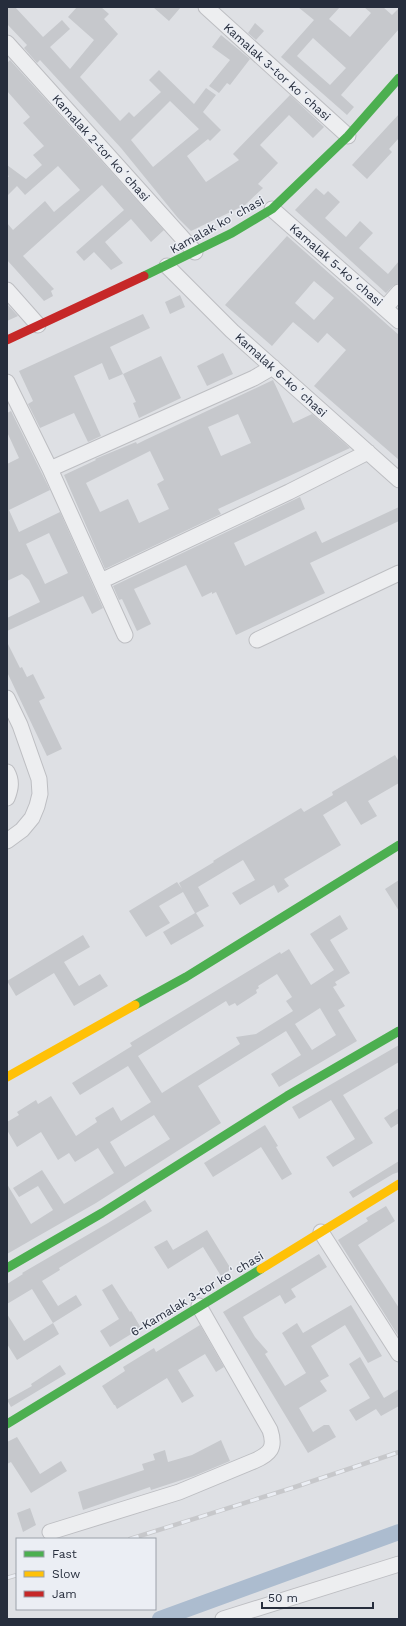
<svg xmlns="http://www.w3.org/2000/svg" width="406" height="1626" font-family="'Work Sans',sans-serif">
<style>
.lines{fill:none;stroke-linecap:round;stroke-linejoin:round}
.canal{stroke:#acbccf;stroke-width:16}
.building{fill:#c6c8cc;fill-rule:evenodd}
.street-casing{stroke:#bdbec2;stroke-width:17}
.street{stroke:#edeef0;stroke-width:15}
.fast{stroke:#4caf50;stroke-width:9}
.slow{stroke:#ffc107;stroke-width:9}
.jam{stroke:#c62828;stroke-width:9}
.rail-casing{stroke:#c7c8cb;stroke-width:4.5}
.rail{stroke:#ebeef4;stroke-width:3;stroke-dasharray:9;stroke-linecap:butt}
.labels{text-anchor:middle;dominant-baseline:central;stroke-width:3;stroke-linejoin:round;paint-order:stroke}
.street-label{font-size:12px;fill:#262d3c;stroke:#ebeef4}
</style>
<rect width="100%" height="100%" fill="#dee0e4"/>
<g class="lines">
<path class="canal" d="M160,1619L399,1532"/>
</g>
<path class="building" d="M7,7H15L43,37L62,20L70,29L50,47L70,69L94,40L68,17L77,7H101L109,14L104,19L118,34L80,77L120,121L129,112L134,117L161,92L149,80L159,70L194,104L206,88L216,95L203,112L221,130L210,141L208,139L187,156L206,182L239,160L233,154L290,95L324,127L313,138L289,115L260,145L278,163L258,184L263,188L245,205L191,231L178,218L121,148L40,60L37,63L24,48L27,45L7,24ZM170,101L199,129L153,167L131,140Z
M153,7H181L169,21Z
M298,7H340L329,19L350,37L371,13L364,7H383L392,15L399,8V29L341,95L354,107L347,115L281,57L314,20ZM313,38L346,68L330,85L297,56Z
M255,23L264,31L256,40L248,33Z
M221,35L250,59L230,85L227,83L219,93L209,86L230,60L212,47Z
M10,60L164,230L151,242L131,219L105,242L123,263L111,270L94,252L84,261L76,252L124,210L102,185L23,256L54,289L51,291L53,296L44,301L7,260V223L13,230L45,201L54,212L80,190L58,166L25,195L17,186L7,196V178L9,176L7,175V165L26,179L42,165L33,155L44,146L23,123L30,117L7,91V63Z
M399,114V138L389,149L392,152L367,179L352,165Z
M316,188L324,195L328,191L340,202L325,218L346,237L360,221L373,233L359,248L388,274L399,261V283L393,286L386,293L295,210Z
M287,236L399,335V460L314,386L346,350L327,333L318,343L293,322L272,346L225,305ZM314,281L334,298L314,320L295,303Z
M180,295L185,307L170,314L165,302Z
M7,304L18,316L7,321Z
M143,314L150,328L110,347L123,374L109,380L102,363L74,376L101,436L88,442L74,413L40,428L28,404L33,401L19,371Z
M223,353L233,374L207,386L197,366Z
M161,356L181,398L139,418L133,403L136,402L123,374Z
M273,380L293,423L312,414L350,448L218,509L221,514L105,569L64,475L96,460L95,459L136,442L137,444L145,440ZM238,414L251,443L221,456L208,427ZM150,451L164,480L157,484L169,509L139,523L128,499L100,512L86,483Z
M11,411L50,490L9,510L19,532L60,512L103,608L92,614L83,596L7,631V618L40,602L29,580L22,574L7,581V464L19,458L7,432V413ZM49,533L68,573L45,584L26,544Z
M300,497L305,509L234,543L245,566L316,531L322,543L399,507V521L310,563L325,593L236,635L216,592L212,594V592L202,597L186,565L134,589L151,624L137,631L122,599L119,600L113,586Z
M7,642L20,668L22,667L27,677L33,674L45,698L39,701L62,749L47,756L7,672Z
M395,755L399,762V783L368,801L377,816L361,825L346,801L323,815L341,845L284,879L289,886L278,893L274,885L240,905L232,893L255,880L243,860L198,887L209,906L196,913L204,926L171,945L163,932L195,913L183,892L159,906L170,923L146,937L129,911L177,882L182,889L179,883L214,862L213,861L301,808L304,812L333,795L332,792Z
M399,880V911L385,889Z
M340,915L348,929L330,940L350,973L335,982L337,985L333,987L345,1006L338,1010L357,1041L279,1087L271,1074L301,1055L286,1031L198,1086L221,1123L96,1203L7,1254V1184L31,1224L53,1210L38,1186L19,1197L13,1188L42,1170L64,1204L114,1173L98,1148L75,1162L69,1153L58,1160L41,1132L17,1147L7,1130V1122L19,1115L17,1112L36,1100L38,1104L51,1096L76,1136L97,1122L95,1118L113,1107L121,1121L151,1102L128,1066L80,1095L72,1083L132,1046L130,1043L280,952L281,954L289,949L311,985L334,970L310,934ZM277,974L292,997L286,1001L293,1011L256,1034L236,1037L240,1044L162,1093L138,1056L226,1001L229,1006L235,1003L237,1006L257,993L256,990L259,988L258,986ZM320,1008L336,1035L312,1050L295,1024ZM154,1115L170,1139L125,1167L110,1142Z
M83,935L90,947L64,962L79,986L100,974L108,986L74,1006L54,973L16,996L7,981Z
M399,1045V1062L343,1095L373,1143L333,1167L326,1157L355,1139L331,1100L299,1119L292,1107Z
M399,1108V1123L391,1128L384,1118Z
M265,1125L278,1146L276,1147L292,1174L282,1180L261,1147L213,1177L204,1163Z
M399,1161V1172L393,1174L353,1198L349,1192Z
M145,1200L152,1211L59,1268L60,1270L42,1281L58,1306L76,1295L82,1305L53,1323L32,1289L7,1304V1284L23,1274L22,1273L108,1223Z
M386,1206L395,1221L358,1245L399,1308V1337L338,1240L368,1221L366,1218Z
M207,1230L231,1269L221,1276L203,1247L168,1269L154,1247L167,1240L173,1250Z
M319,1254L327,1267L291,1289L296,1297L285,1304L280,1295L243,1317L255,1337L268,1352L265,1354L285,1386L306,1373L282,1333L297,1323L303,1333L351,1305L382,1356L368,1363L345,1325L311,1346L329,1376L320,1381L327,1391L299,1408L313,1432L324,1425H329L336,1437L308,1453L223,1312Z
M112,1284L130,1312L131,1311L141,1328L110,1347L100,1331L119,1319L102,1290Z
M7,1314L24,1341L53,1323L59,1334L17,1360L7,1344Z
M200,1325L224,1367L216,1372L205,1354L178,1370L194,1396L182,1403L167,1378L117,1409L115,1405H114L102,1386L125,1371L123,1367L154,1348L156,1352Z
M360,1357L384,1398L399,1389V1406L381,1416L376,1409L356,1421L349,1410L370,1398L349,1364Z
M60,1365L66,1374L11,1407L7,1400L32,1386L31,1384Z
M17,1437L40,1474L61,1461L67,1471L31,1493L11,1462L7,1464V1442Z
M221,1440L230,1461L194,1476L151,1490L150,1487L83,1510L78,1492L144,1470L142,1464L155,1460L153,1454L165,1450L168,1462L192,1455Z
M30,1508L36,1525L23,1532L17,1513Z"/>
<g class="lines">
<g class="street-casing">
<path id="street" d="M206,7L348,136
M7,43L195,252
M272,209L399,321
M167,266L232,331L399,480
M7,290L38,325
M385,308L399,292
M7,382L50,469L125,635
M50,469L254,378L273,367
M101,581L289,492L368,452
M257,640L399,573
M7,698L20,725L39,779L40,794L37,806L32,818L22,830L7,841
M7,772C12,781 11,788 7,798
M321,1232L399,1354
M50,1532L179,1492L254,1461C270,1454 276,1448 270,1430L199,1306
M223,1619L399,1564"/>
</g>
<use href="#street" class="street"/>
<path class="fast" d="M144,276L232,233L272,209L348,136L399,78
M135,1005L186,977L399,845
M7,1268L102,1213L287,1096L399,1031
M7,1424L261,1269"/>
<path class="slow" d="M7,1077L135,1005
M261,1269L399,1184"/>
<path class="jam" d="M7,340L144,276"/>
<g class="rail-casing">
<path id="rail" d="M130,1539L292,1488L399,1452
M7,1578L17,1575"/>
</g>
<use href="#rail" class="rail"/>
</g>
<g class="labels">
<g class="street-label">
<text transform="translate(277 72) rotate(42)">Kamalak 3-tor koʻchasi</text>
<text transform="translate(101 148) rotate(48)">Kamalak 2-tor koʻchasi</text>
<text transform="translate(217 225) rotate(-29)">Kamalak koʻchasi</text>
<text transform="translate(336 265) rotate(41)">Kamalak 5-koʻchasi</text>
<text transform="translate(281 375) rotate(42)">Kamalak 6-koʻchasi</text>
<text transform="translate(197 1294) rotate(-31)">6-Kamalak 3-tor koʻchasi</text>
</g>
</g>
<rect width="406" height="1626" fill="none" stroke="#262d3c" stroke-width="16"/>
<rect x="16" y="1538" width="140" height="72" fill="#ebeef4" stroke="#9ca1aa"/>
<rect x="24" y="1551" width="20" height="6" fill="#4caf50" stroke="#9ca1aa"/>
<text x="52" y="1558" font-size="12" fill="#262d3c">Fast</text>
<rect x="24" y="1571" width="20" height="6" fill="#ffc107" stroke="#9ca1aa"/>
<text x="52" y="1578" font-size="12" fill="#262d3c">Slow</text>
<rect x="24" y="1591" width="20" height="6" fill="#c62828" stroke="#9ca1aa"/>
<text x="52" y="1598" font-size="12" fill="#262d3c">Jam</text>
<path d="M262 1602v6h111v-6" fill="none" stroke="#262d3c" stroke-width="2"/>
<text x="268" y="1602" font-size="12" fill="#262d3c" stroke="#ebeef4" stroke-width="3" paint-order="stroke">50 m</text>
</svg>
